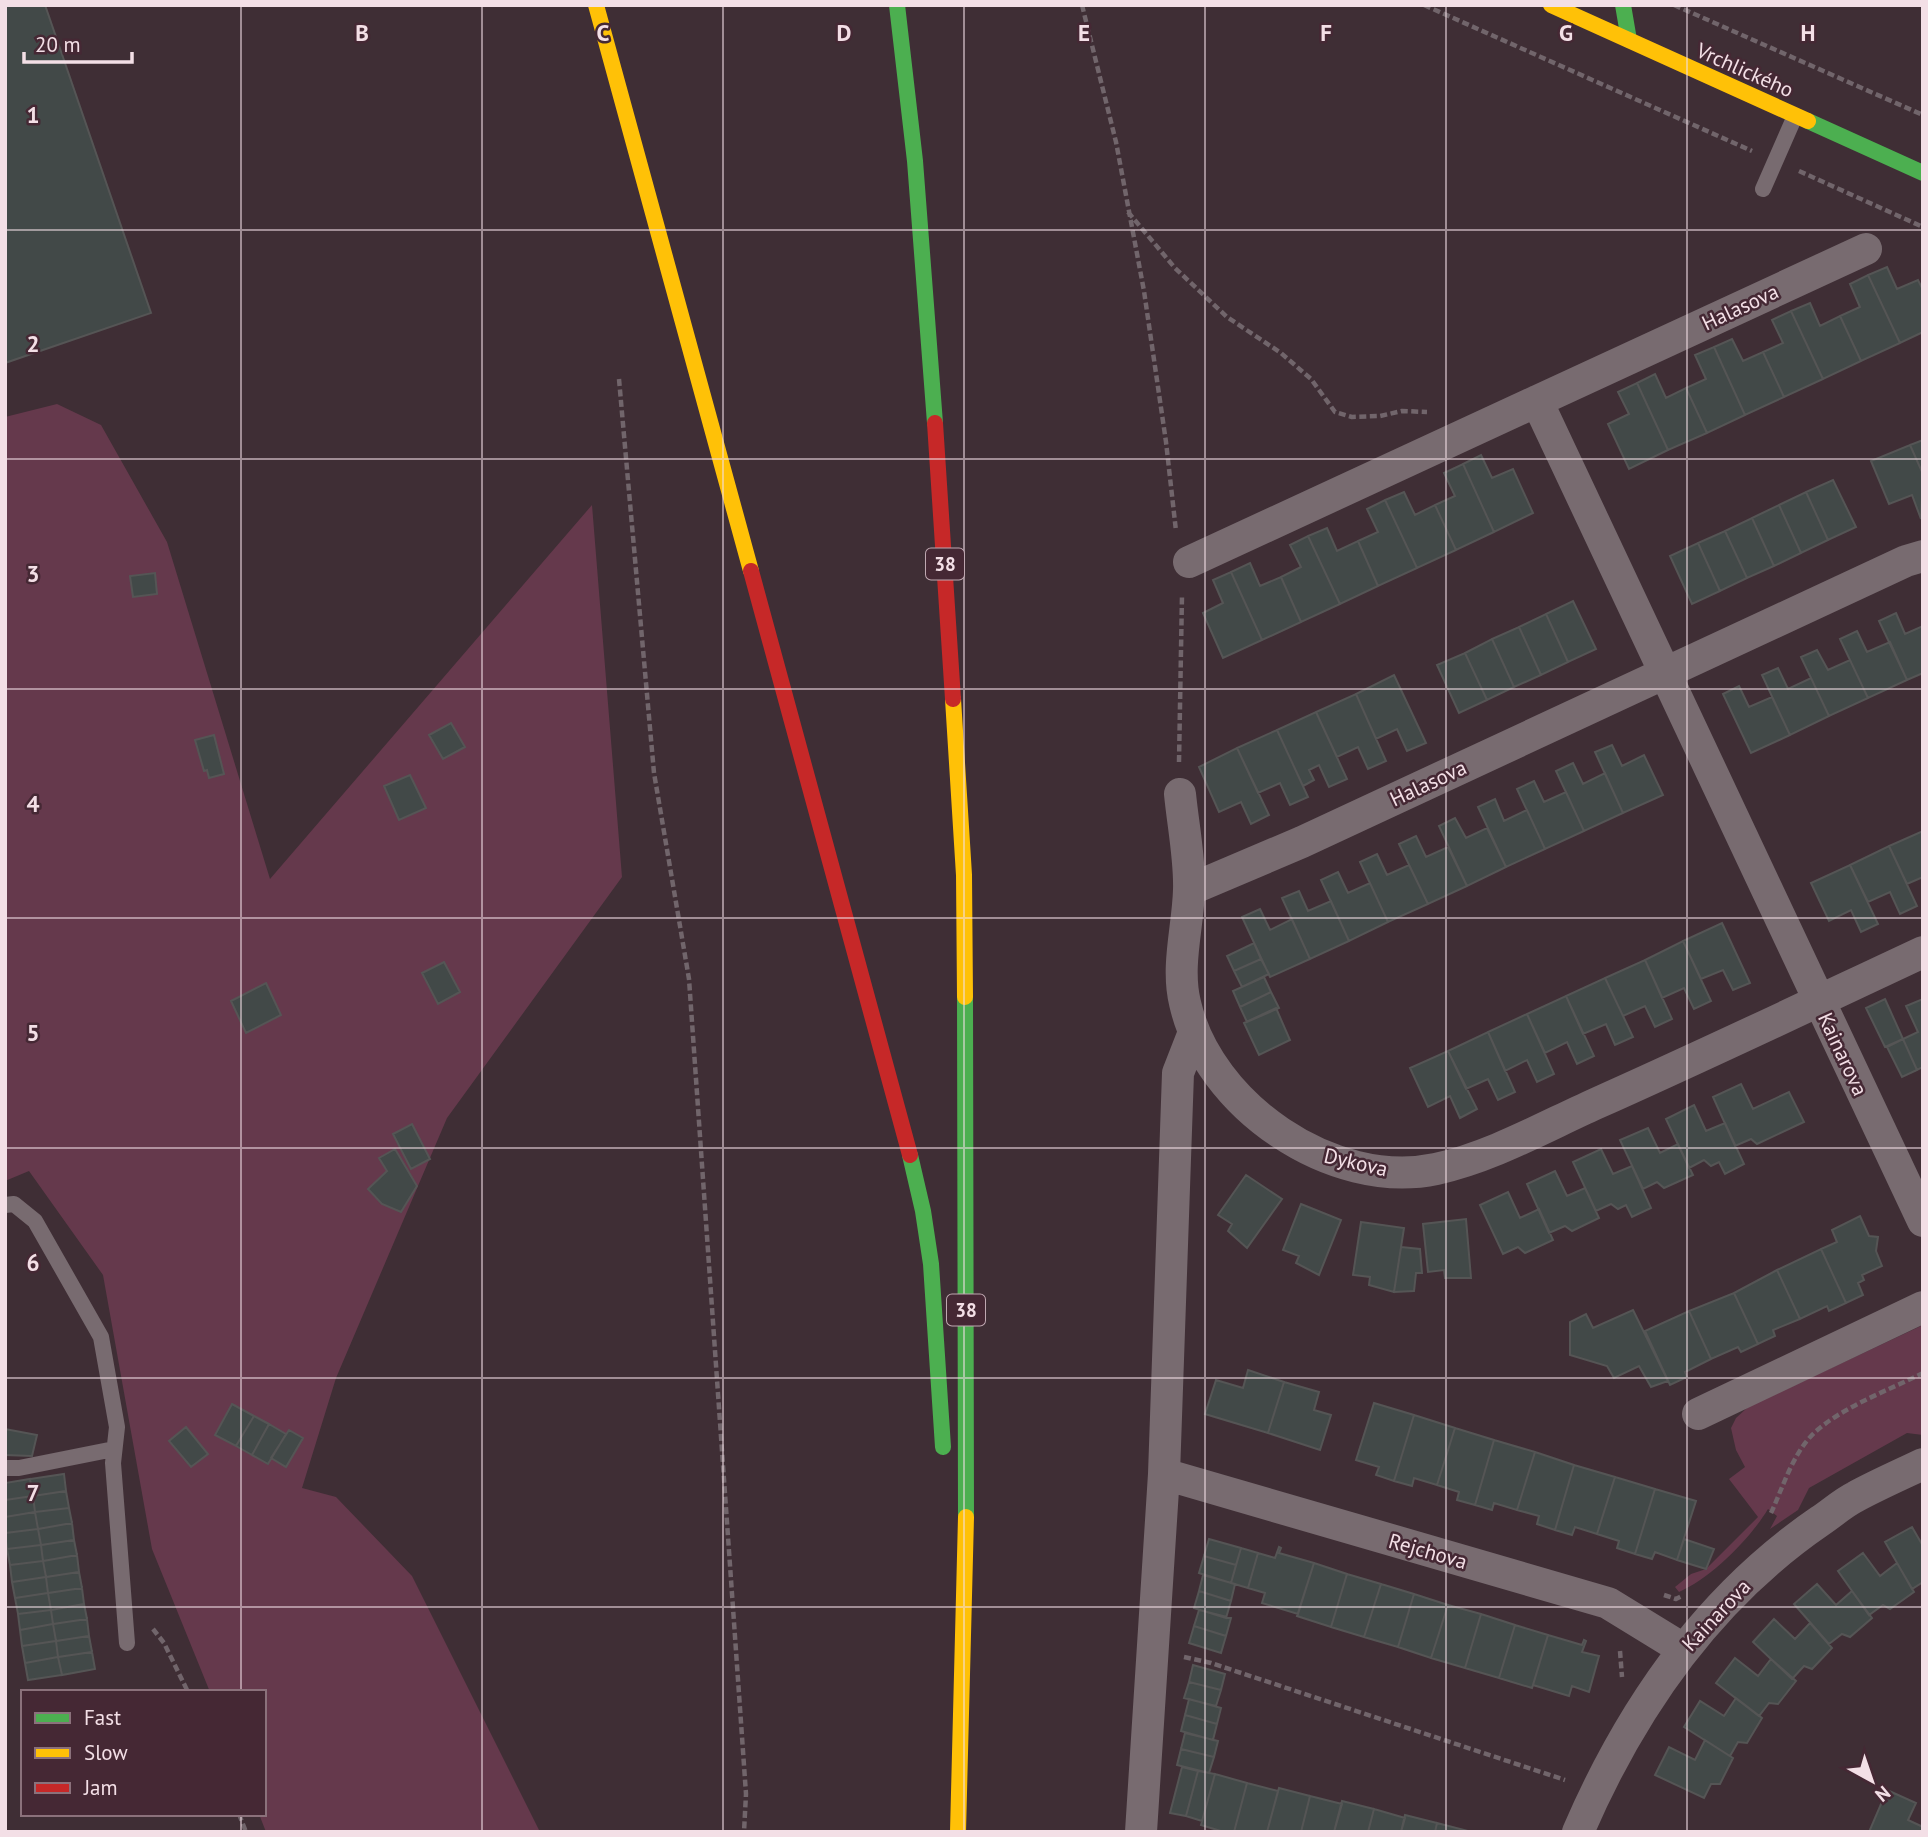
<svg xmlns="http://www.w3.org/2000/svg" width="1928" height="1837" font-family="'PT Sans',sans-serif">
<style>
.green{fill:#65394c}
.building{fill:#424948;stroke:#555;stroke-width:2}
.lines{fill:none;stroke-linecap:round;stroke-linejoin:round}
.path{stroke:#71656b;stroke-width:4.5;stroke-dasharray:7 3.5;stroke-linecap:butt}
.lane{stroke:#786b70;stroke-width:16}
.street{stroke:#786b70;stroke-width:32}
.fast{stroke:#4caf50;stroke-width:16}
.slow{stroke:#ffc107;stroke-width:16}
.jam{stroke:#c62828;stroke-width:16}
.grid{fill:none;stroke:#f3dfe6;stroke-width:2;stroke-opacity:0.55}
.labels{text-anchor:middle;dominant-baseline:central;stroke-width:5;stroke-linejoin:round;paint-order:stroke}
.shield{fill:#452834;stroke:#bfa8b1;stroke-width:2}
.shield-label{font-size:19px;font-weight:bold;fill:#f3dfe6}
.street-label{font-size:21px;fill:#f3dfe6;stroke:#452834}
.grid-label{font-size:23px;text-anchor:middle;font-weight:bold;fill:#f3dfe6;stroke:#452834;stroke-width:5;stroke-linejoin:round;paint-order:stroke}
</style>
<rect width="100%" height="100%" fill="#3f2e35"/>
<path class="green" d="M57,404L101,425L167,542L270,879L592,505L622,877L447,1118L336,1378L302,1488L336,1497L412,1576L540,1832H266L259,1814H264V1692H210L152,1549L103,1275L29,1171L5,1181V417Z
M1923,1325V1435L1907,1433L1809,1488L1798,1510L1770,1529L1777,1516L1768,1509C1750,1539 1711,1578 1679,1592L1675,1587L1691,1574L1706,1569L1758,1517L1729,1479L1745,1467L1736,1450L1731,1428L1736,1418L1748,1407Z"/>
<path class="building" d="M5,5H45L151,313L5,363Z
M1887,267L1897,289L1918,280L1923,290V332L1900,343L1868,275Z
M1868,275L1900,343L1861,361L1840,316L1860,307L1850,284Z
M1810,303L1820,326L1840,316L1861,361L1823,379L1791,311Z
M1791,311L1823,379L1784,397L1763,352L1783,343L1772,320Z
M1732,339L1743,361L1763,352L1784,397L1745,415L1714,347Z
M1714,347L1745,415L1707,433L1686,388L1706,379L1695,355Z
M1655,374L1666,398L1686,388L1707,433L1668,450L1637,383Z
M1637,383L1668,450L1629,469L1608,424L1629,414L1618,392Z
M1923,440V474L1910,445Z
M1910,445L1923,474L1921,519L1912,495L1889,504L1871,461Z
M1481,455L1492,478L1513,469L1533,513L1494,532L1463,464Z
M1463,464L1494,532L1456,550L1435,505L1455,496L1444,473Z
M1833,480L1856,527L1828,540L1806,492Z
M1404,492L1415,515L1435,505L1456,550L1417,568L1385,500Z
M1806,492L1828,540L1801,553L1779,505Z
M1385,500L1417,568L1378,586L1358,541L1378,532L1367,509Z
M1779,505L1801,553L1774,566L1752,518Z
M1752,518L1774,566L1747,578L1725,531Z
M1327,528L1337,551L1358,541L1378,586L1340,604L1308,536Z
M1725,531L1747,578L1720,591L1698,543Z
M1308,536L1340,604L1301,622L1281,577L1301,567L1290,545Z
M1698,543L1720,591L1692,604L1670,556Z
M1250,563L1260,586L1281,577L1301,622L1262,640L1231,572Z
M1231,572L1262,640L1223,658L1203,613L1223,603L1213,580Z
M155,573L157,594L133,597L130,576Z
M1573,601L1596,649L1568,662L1546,614Z
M1896,613L1905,634L1923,626V673L1907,680L1879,621Z
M1546,614L1568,662L1541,675L1519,627Z
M1519,627L1541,675L1514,687L1492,639Z
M1857,631L1867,652L1890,642L1907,680L1868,698L1840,639Z
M1492,639L1514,687L1487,700L1465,653Z
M1817,650L1828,670L1850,660L1868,698L1829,716L1801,657Z
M1465,653L1487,700L1459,713L1437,665Z
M1778,668L1788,689L1811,678L1829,716L1790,735L1762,675Z
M1394,675L1426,743L1407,751L1397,729L1376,739L1356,694Z
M1739,686L1749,707L1772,697L1790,735L1751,753L1723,694Z
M1356,694L1386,761L1368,769L1358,747L1337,757L1316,712Z
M1316,712L1347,779L1329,787L1319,765L1309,770L1314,780L1303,786L1277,730Z
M451,723L465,747L443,759L429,735Z
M1277,730L1308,797L1290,805L1280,783L1258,793L1237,748Z
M214,735L224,774L209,778L207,770L204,771L195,740Z
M1612,745L1622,766L1644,755L1663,795L1623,813L1595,752Z
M1237,748L1269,815L1251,824L1241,802L1219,812L1199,767Z
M1573,763L1583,784L1605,773L1623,813L1584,831L1556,771Z
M410,775L426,808L399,820L384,786Z
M1534,781L1544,802L1566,792L1584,831L1545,849L1517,789Z
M1495,799L1504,821L1527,810L1545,849L1506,867L1478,807Z
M1455,818L1466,838L1487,828L1506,867L1467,886L1439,826Z
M1923,831V877L1907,884L1889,846Z
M1416,836L1426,857L1448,847L1467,886L1428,904L1399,844Z
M1889,846L1917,906L1900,914L1890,892L1868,902L1850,865Z
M1377,854L1387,875L1409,865L1428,904L1388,922L1360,862Z
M1850,865L1878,924L1861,932L1851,910L1829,921L1811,883Z
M1338,872L1348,893L1370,883L1388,922L1349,941L1321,880Z
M1299,891L1308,911L1331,901L1349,941L1310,959L1282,898Z
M1260,909L1270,930L1292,919L1310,959L1270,977L1242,917Z
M1722,923L1750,983L1733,990L1723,970L1701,979L1683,941Z
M1683,941L1711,1001L1694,1009L1684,988L1662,998L1645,960Z
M1254,943L1261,959L1234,971L1227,956Z
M1261,959L1269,974L1242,987L1234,971Z
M1645,960L1672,1019L1655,1027L1645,1006L1623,1016L1605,978Z
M444,962L460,992L438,1004L422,973Z
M1264,977L1271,992L1240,1007L1233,991Z
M1605,978L1633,1037L1615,1045L1606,1024L1583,1034L1566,996Z
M266,983L281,1015L246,1033L231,1001Z
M1271,992L1279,1008L1247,1022L1240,1007Z
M1566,996L1594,1056L1577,1064L1567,1042L1545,1053L1527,1014Z
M1885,999L1903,1039L1885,1047L1866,1008Z
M1923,999V1067L1917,1070L1903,1039L1918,1032L1906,1006Z
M1276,1008L1290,1040L1259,1055L1244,1023Z
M1527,1014L1554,1074L1537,1082L1527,1060L1505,1071L1488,1032Z
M1488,1032L1515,1092L1498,1100L1488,1079L1466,1089L1448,1051Z
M1903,1039L1917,1070L1902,1077L1887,1047Z
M1448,1051L1477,1109L1460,1118L1450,1096L1428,1107L1410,1068Z
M1741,1084L1753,1109L1789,1092L1804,1122L1757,1144L1751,1139L1735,1146L1713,1097Z
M1694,1105L1706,1131L1725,1123L1744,1164L1725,1174L1719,1162L1711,1166L1704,1160L1689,1168L1666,1119Z
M412,1124L430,1159L411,1169L393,1134Z
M1648,1128L1660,1153L1678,1144L1693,1175L1664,1188L1657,1182L1643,1189L1620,1140Z
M395,1149L417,1186L401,1212L382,1204L368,1189L387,1171L379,1158Z
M1601,1149L1613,1174L1632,1166L1651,1208L1632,1217L1626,1205L1618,1209L1611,1204L1596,1211L1573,1162Z
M1555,1171L1567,1196L1585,1188L1599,1218L1572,1231L1565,1226L1549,1233L1527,1184Z
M1246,1175L1282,1199L1247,1248L1228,1231L1232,1224L1218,1215Z
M1508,1192L1520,1218L1539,1209L1553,1240L1525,1253L1518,1247L1503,1254L1480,1205Z
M1301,1204L1341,1220L1319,1275L1296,1263L1299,1256L1283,1250Z
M1860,1216L1869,1236L1878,1237L1876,1251L1882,1266L1862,1275L1864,1280L1858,1283L1863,1295L1846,1303L1821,1249L1837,1242L1832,1230Z
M1466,1219L1471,1278H1445L1444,1270L1428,1272L1423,1224Z
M1361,1222L1404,1228L1394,1292L1369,1285L1370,1277L1353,1275Z
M1401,1247L1420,1249L1422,1273H1416L1414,1291L1394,1292Z
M1821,1249L1846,1303L1829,1311L1827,1306L1800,1319L1777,1270Z
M1777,1270L1800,1319L1773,1330L1775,1336L1758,1344L1734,1293Z
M1734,1293L1758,1344L1741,1352L1738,1347L1711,1359L1689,1311Z
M1633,1310L1668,1381L1651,1387L1639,1366L1614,1378L1607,1366L1570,1355V1322L1586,1314L1593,1328Z
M1689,1311L1711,1359L1685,1372L1687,1377L1670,1385L1645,1331Z
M1248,1370L1284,1382L1268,1433L1205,1414L1216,1380L1243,1388Z
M1284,1382L1319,1392L1314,1410L1331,1415L1320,1450L1268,1433Z
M1374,1403L1414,1415L1394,1481L1376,1475L1379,1467L1356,1460Z
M232,1404L254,1416L236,1446L215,1435Z
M1414,1415L1455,1428L1437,1485L1414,1478L1412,1486L1394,1481Z
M254,1416L269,1424L252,1455L236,1446Z
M269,1424L286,1434L268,1464L252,1455Z
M186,1427L208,1454L191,1467L169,1441Z
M1455,1428L1494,1440L1475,1505L1457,1500L1459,1492L1437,1485Z
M5,1429L37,1435L32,1456L5,1455Z
M289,1430L303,1438L286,1467L271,1458Z
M1494,1440L1535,1452L1517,1510L1494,1503L1492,1510L1475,1505Z
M1535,1452L1574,1465L1555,1530L1537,1524L1539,1516L1517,1510Z
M1574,1465L1615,1477L1597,1534L1575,1527L1572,1535L1555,1530Z
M64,1474L66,1491L33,1496L30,1479Z
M1615,1477L1655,1489L1635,1554L1617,1548L1619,1541L1597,1534Z
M30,1479L33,1496L5,1500V1483Z
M1655,1489L1696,1501L1677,1560L1655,1552L1652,1559L1635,1554Z
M66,1491L69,1508L35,1512L33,1496Z
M33,1496L35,1512L5,1517V1500Z
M69,1508L72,1523L38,1529L35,1512Z
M35,1512L38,1529L5,1533V1517Z
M72,1523L74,1540L41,1545L38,1529Z
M1912,1527L1923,1546V1582L1912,1589L1885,1542Z
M38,1529L41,1545L7,1549L5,1533Z
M1209,1539L1241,1548L1236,1565L1204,1556Z
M1684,1539L1714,1549L1706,1569L1677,1560Z
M74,1540L77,1555L43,1561L41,1545Z
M41,1545L43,1561L10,1565L7,1549Z
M1279,1547L1281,1548L1279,1553L1314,1563L1298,1614L1262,1603L1265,1593L1248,1588L1258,1553L1275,1558Z
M1241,1548L1258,1553L1248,1588L1231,1583Z
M1863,1553L1880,1576L1897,1563L1914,1592L1890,1609L1883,1605L1869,1615L1838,1571Z
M77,1555L79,1572L46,1577L43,1561Z
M1204,1556L1236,1565L1231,1583L1199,1573Z
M43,1561L46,1577L12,1582L10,1565Z
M1314,1563L1347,1574L1331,1627L1297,1616Z
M79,1572L82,1588L48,1593L46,1577Z
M1347,1574L1381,1584L1364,1637L1331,1627Z
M1203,1575L1235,1584L1231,1601L1199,1591Z
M46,1577L48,1593L15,1598L12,1582Z
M1381,1584L1414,1594L1398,1647L1364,1637Z
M1817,1584L1836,1605L1852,1591L1872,1618L1850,1637L1842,1634L1829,1644L1794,1604Z
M82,1588L84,1604L51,1610L48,1593Z
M1199,1591L1231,1601L1226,1618L1194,1608Z
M48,1593L51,1610L18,1614L15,1598Z
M1414,1594L1448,1605L1431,1658L1398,1647Z
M84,1604L87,1619L53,1624L51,1610Z
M1448,1605L1481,1614L1465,1668L1431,1658Z
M51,1610L53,1624L20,1630L18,1614Z
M1199,1610L1231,1618L1226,1636L1194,1626Z
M1481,1614L1515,1625L1499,1678L1465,1668Z
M87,1619L89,1636L56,1641L53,1624Z
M1774,1619L1795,1639L1810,1623L1832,1648L1812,1669L1804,1666L1792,1679L1753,1642Z
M53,1624L56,1641L22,1646L20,1630Z
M1515,1625L1548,1635L1532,1688L1499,1678Z
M1194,1626L1226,1636L1221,1653L1189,1643Z
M1548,1635L1582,1645L1584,1640L1586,1641L1582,1652L1599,1656L1589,1692L1572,1686L1569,1696L1533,1685Z
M89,1636L92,1652L58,1657L56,1641Z
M56,1641L58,1657L25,1663L22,1646Z
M92,1652L95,1669L62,1675L58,1657Z
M58,1657L62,1675L28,1680L25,1663Z
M1735,1658L1758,1676L1771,1659L1796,1681L1778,1704L1769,1703L1759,1716L1716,1683Z
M1193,1665L1225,1674L1221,1690L1189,1682Z
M1189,1682L1221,1690L1216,1706L1184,1698Z
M1736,1698L1762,1718L1747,1743L1738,1742L1730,1756L1684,1727L1700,1701L1724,1716Z
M1189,1699L1221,1708L1217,1724L1185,1715Z
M1185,1715L1217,1724L1213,1740L1181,1731Z
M1185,1733L1218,1741L1214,1757L1181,1749Z
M1705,1740L1733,1758L1720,1784H1711L1704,1798L1655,1775L1669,1747L1695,1760Z
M1181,1749L1214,1757L1209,1773L1177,1765Z
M1182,1767L1198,1771L1186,1816L1170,1813Z
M1198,1771L1215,1774L1202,1821L1186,1816Z
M1215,1774L1247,1783L1234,1832H1224L1201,1825Z
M1247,1783L1278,1791L1267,1832H1234Z
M1279,1788L1310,1796L1301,1832H1267Z
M1887,1790L1916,1803L1908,1820L1923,1827V1832H1869Z
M1310,1796L1342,1804L1334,1832H1301Z
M1342,1801L1374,1809L1368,1832H1334Z
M1374,1809L1405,1818L1401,1832H1368Z
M1405,1815L1437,1823L1435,1832H1401Z
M1437,1823L1468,1831V1832H1435Z"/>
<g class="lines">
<path class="path" d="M1082,5L1116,142L1144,291L1166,442L1176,531
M1424,5L1752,151
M1674,5L1923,115
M1799,171L1923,227
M1128,212L1175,268L1227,317L1281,353L1311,379L1335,412L1352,417L1380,416L1402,411L1427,412
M619,379L654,773L689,979L746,1794L744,1832
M1179,762L1182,595
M1771,1513C1783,1487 1793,1453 1814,1433C1842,1407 1889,1390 1923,1373
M1664,1595L1676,1599L1682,1596
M153,1629L164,1643L188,1692
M1620,1651L1622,1677
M1184,1657L1211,1663L1565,1780
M239,1814L246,1832"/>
<path class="lane" d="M1763,189L1795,116
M5,1205L14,1204L35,1221L101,1337L117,1427L113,1463L127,1643
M5,1468H19L114,1449"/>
<path class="street" d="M1537,401L1923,1221
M1189,562L1866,249
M1180,794C1183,825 1190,859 1189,890C1188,927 1176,966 1185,1003C1208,1105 1332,1191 1436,1169C1491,1157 1544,1127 1595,1104C1705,1055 1814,1003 1923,952
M1189,890L1302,842L1906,561L1923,556
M1698,1414L1923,1307
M1164,1474L1608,1603L1683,1649
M1141,1832L1164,1474L1178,1073L1194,1032
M1578,1832C1631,1709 1709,1597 1820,1521C1832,1513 1843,1503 1855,1497C1877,1485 1900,1475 1923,1464"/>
<path class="fast" d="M897,5L915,161L935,423
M1623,5L1629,40
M1808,121L1923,173
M965,997L966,1517
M910,1155L923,1211L931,1264L943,1447"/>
<path class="slow" d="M596,5L751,571
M1551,5L1808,121
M953,699L964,875L965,997
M958,1832L966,1517"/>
<path class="jam" d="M935,423L953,699
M751,571L910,1155"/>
</g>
<path class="grid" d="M241,5V1692M482,5V1832M723,5V1832M964,5V1832M1205,5V1832M1446,5V1832M1687,5V1832M5,230H1923M5,459H1923M5,689H1923M5,918H1923M5,1148H1923M5,1378H1923M5,1607H1923M241,1814V1832"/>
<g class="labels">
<g class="shield">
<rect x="926" y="548.5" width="38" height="31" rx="5"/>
<rect x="947" y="1294.5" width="38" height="31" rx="5"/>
</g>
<g class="shield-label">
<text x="945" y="564">38</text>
<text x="966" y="1310">38</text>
</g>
<g class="street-label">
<text transform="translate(1745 70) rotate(24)">Vrchlického</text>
<text transform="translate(1740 307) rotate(-25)">Halasova</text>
<text transform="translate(1428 783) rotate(-25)">Halasova</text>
<text transform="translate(1843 1054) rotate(65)">Kainarova</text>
<text transform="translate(1356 1162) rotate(13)">Dykova</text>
<text transform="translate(1428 1551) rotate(16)">Rejchova</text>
<text transform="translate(1716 1615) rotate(-47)">Kainarova</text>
</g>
</g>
<g class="grid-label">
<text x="362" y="41">B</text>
<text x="603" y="41">C</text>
<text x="844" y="41">D</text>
<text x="1084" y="41">E</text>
<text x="1326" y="41">F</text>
<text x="1566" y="41">G</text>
<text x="1808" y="41">H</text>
<text x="33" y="123">1</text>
<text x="33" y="352">2</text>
<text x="33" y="582">3</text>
<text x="33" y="812">4</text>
<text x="33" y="1041">5</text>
<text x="33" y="1271">6</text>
<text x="33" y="1501">7</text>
</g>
<rect width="1928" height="1837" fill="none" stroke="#f3dfe6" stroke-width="14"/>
<rect x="21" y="1690" width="245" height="126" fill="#452834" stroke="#8b717b" stroke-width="2"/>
<rect x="35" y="1713" width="35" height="10" fill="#4caf50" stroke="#8b717b" stroke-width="2"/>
<text x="84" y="1725" font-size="21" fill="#f3dfe6">Fast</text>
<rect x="35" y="1748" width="35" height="10" fill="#ffc107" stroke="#8b717b" stroke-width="2"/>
<text x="84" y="1760" font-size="21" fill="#f3dfe6">Slow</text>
<rect x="35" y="1783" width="35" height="10" fill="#c62828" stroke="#8b717b" stroke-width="2"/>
<text x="84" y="1795" font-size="21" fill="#f3dfe6">Jam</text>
<g transform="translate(1872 1781) rotate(140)" stroke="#452834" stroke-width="5" paint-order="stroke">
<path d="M0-5L12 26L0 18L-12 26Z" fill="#f3dfe6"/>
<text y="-10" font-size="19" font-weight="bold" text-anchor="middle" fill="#f3dfe6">N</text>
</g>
<path d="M24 52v10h108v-10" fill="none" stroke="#f3dfe6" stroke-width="3.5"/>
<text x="35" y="52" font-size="21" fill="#f3dfe6" stroke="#452834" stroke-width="5" paint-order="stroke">20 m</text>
</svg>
